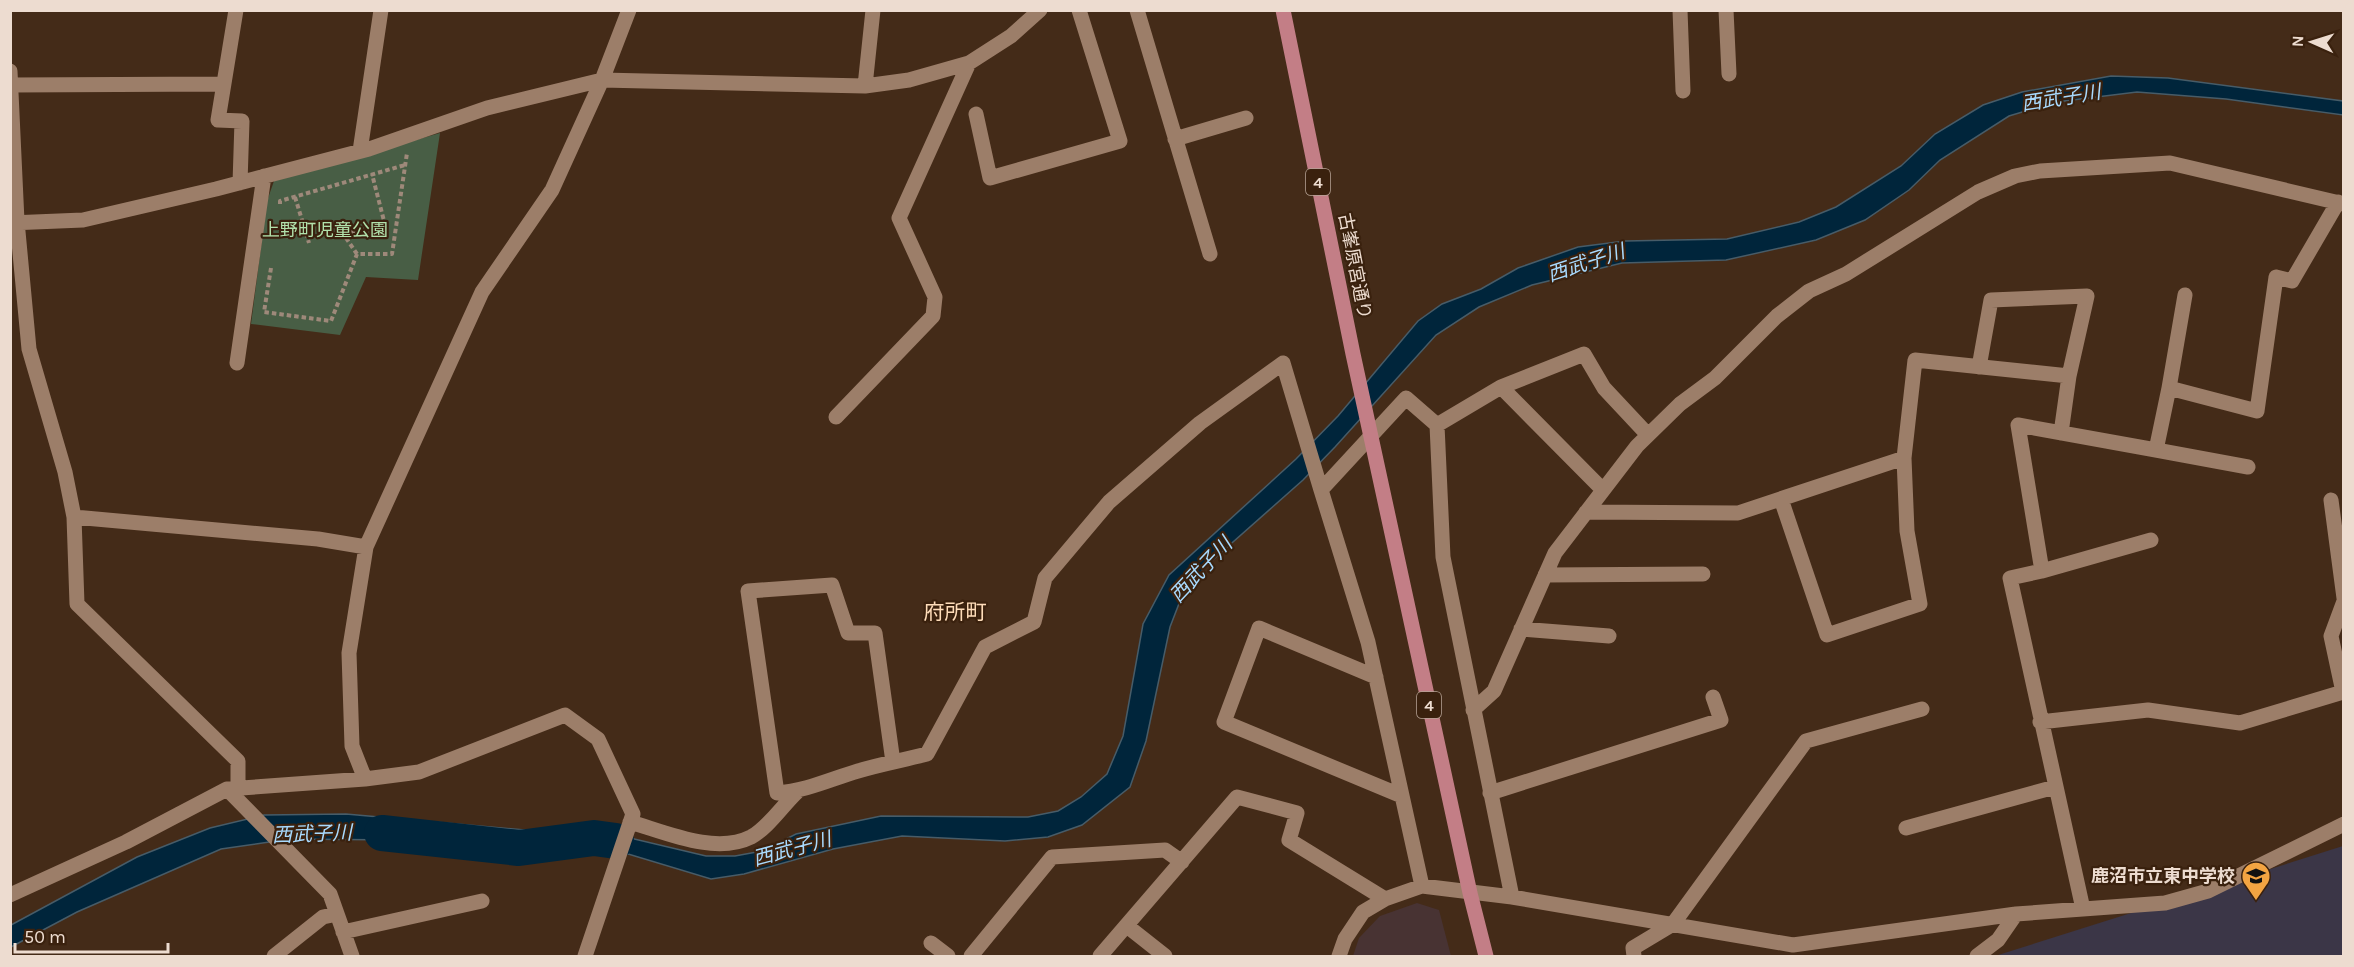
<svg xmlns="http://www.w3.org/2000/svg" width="2354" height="967" font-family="Karla,'Noto Sans JP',sans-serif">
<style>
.commercial{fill:#483333}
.education{fill:#3b3647}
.green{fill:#485e45}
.water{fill:#00253b;stroke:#475c68;stroke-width:1.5}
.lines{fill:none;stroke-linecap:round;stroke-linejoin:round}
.river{stroke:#00253b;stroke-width:36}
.path{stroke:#9e897a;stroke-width:4;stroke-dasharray:4.5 3;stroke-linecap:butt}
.minor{stroke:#9c7e69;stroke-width:15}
.primary{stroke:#c37e86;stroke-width:15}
.labels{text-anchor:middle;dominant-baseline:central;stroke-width:4.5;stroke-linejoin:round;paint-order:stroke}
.shield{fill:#3a210e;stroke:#b7a496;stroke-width:1.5}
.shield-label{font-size:16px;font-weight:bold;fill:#eddcd0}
.park-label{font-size:18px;fill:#b1e1ab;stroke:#3a210e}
.street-label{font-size:18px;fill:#eddcd0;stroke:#3a210e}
.poi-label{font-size:18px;font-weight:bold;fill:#eddcd0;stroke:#3a210e;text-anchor:end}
.water-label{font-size:20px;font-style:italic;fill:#a8dafe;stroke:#3a210e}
.quarter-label{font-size:21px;fill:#fedcb9;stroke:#3a210e}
</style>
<rect width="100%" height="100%" fill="#442b18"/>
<path class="commercial" d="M1417,903L1439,910L1451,956H1353L1359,938L1380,916Z"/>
<path class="education" d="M2343,846V956H1995Z"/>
<path class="green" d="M440,133L418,280L366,277L340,335L251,324L267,201L274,181Z"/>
<path class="water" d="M2111,76L2168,78L2343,101V115L2226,99L2137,92L2056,102L2009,116L1940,160L1909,190L1865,220L1816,240L1726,260L1622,263L1532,285L1479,307L1436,335L1335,447L1303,480L1207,565L1182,596L1170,627L1146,741L1130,787L1082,825L1048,837L1005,841L902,836L833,849L744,874L711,879L595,844L557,840L519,848L462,836L398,840L290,839L221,849L77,912L11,947V925L137,857L210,828L264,815L346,814L525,830L609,833L706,856H735L762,851L796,834L881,816L1028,817L1058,811L1081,797L1107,774L1123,736L1143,624L1169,575L1296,459L1338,416L1418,321L1442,304L1481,289L1518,268L1578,247L1625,241L1727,239L1799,222L1836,207L1901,166L1935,134L1983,105L2022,92Z"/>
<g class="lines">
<path class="river" d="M382,833L519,848L594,838L616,841"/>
<path class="path" d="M295,197L309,243
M280,204V201L405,165
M357,254L344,235L384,221L372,174
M271,268L264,312L331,321L357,254H392L407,153"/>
<path class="minor" d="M236,10L218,120L242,121L240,183
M1137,10L1210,254
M1680,10L1683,91
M1726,10L1729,74
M10,71L17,221L29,349L65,472L74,517L318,539L366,547
M11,85L224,84
M865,86L873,10
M976,114L990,178L1120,141L1079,10
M1175,139L1246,118
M360,151L381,10
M10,223L83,220L216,189L369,149L487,108L602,80L865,86L909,80L969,63L1011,36L1040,10
M237,363L264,176
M1979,367L1991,300L2087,296L2069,376
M1501,387L1603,490
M2169,388L2185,295
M836,417L933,316L935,297L899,218L969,63
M1437,425L1501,387L1584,354L1604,388L1648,435
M2156,450L2248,467
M1781,499L1827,635L1920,604L1907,531L1904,458
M2331,500L2344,598
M1586,512L1738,513L1904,458L1915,360L2069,376L2061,433
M74,517L77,604L238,761V788
M2151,540L2042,571L2018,425L2156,450L2169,388L2257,411L2276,277L2292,281L2338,202
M2042,571L2010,578L2083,909
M1545,575L1703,574
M1521,629L1609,636
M1376,677L1259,628L1224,722L1402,796
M1473,710L1494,691L1555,553L1637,446L1680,404L1715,378L1777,316L1809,291L1846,274L1978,192L2015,176L2040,171L2170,163L2344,204
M2040,722L2148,710L2240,723L2343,692L2331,636L2344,601
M893,762L875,633H848L832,585L748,591L777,793C806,791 831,779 858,771C881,764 904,760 927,754L985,647L1034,622L1045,578L1109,502L1200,423L1283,363L1321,490
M365,779L352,746L349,653L366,547L482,292L552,190L602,80L629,10
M227,789L330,894L352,956
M1490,793L1721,720L1713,697
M630,822C665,832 715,855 751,837C768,828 783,805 797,792
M1906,828L2055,787
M1422,886L1368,642L1321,490L1406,398L1437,425L1443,557L1512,897
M10,895L126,842L227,789L365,779L419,772L565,715L598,739L633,814L585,956
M1127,926L1165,956
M343,932L482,901
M931,943L948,956
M274,956L323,917L337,914
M971,956L1052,857L1165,850L1182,862
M1100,956L1237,797L1297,813L1289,840L1385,899
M1339,956L1345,939L1363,912L1385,899L1422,886L1512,897L1793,945L2016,914L2165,903L2208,891L2344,824
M1634,956L1633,948L1673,924L1806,741L1922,709
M1977,956L1998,940L2016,914"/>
<path class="primary" d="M1283,10L1353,354L1470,893L1486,956"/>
</g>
<defs>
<g id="school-pin" transform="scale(1.5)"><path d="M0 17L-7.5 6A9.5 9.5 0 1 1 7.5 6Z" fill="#f3a442" stroke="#3a210e"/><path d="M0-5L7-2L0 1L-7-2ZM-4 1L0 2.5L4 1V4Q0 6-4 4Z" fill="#111"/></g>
</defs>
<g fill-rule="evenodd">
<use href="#school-pin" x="2256" y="876"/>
</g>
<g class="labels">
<g class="shield">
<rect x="1306" y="169" width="24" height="26" rx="4.5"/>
<rect x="1417" y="692" width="24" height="26" rx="4.5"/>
</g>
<g class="shield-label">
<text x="1318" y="182">4</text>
<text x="1429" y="705">4</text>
</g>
<g class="park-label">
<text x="325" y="230">上野町児童公園</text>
</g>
<g class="street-label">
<text transform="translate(1355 266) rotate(79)">古峯原宮通り</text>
</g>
<g class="poi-label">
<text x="2235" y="876">鹿沼市立東中学校</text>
</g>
<g class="water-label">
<text transform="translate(2061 98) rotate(-9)">西武子川</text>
<text transform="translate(1586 263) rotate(-18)">西武子川</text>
<text transform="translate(1201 570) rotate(-47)">西武子川</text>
<text transform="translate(312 834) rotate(-2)">西武子川</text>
<text transform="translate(792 849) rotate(-15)">西武子川</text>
</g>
<g class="quarter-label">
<text x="955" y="612">府所町</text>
</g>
</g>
<rect width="2354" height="967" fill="none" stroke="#eddcd0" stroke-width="24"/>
<g transform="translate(2312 42) rotate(273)" stroke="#3a210e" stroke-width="4.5" paint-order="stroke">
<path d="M0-4.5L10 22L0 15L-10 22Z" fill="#eddcd0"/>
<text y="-9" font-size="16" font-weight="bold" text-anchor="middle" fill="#eddcd0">N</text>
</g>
<path d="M15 943v9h153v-9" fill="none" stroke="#eddcd0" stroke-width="3"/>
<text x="24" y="943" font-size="18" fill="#eddcd0" stroke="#3a210e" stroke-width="4.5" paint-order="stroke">50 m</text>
</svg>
